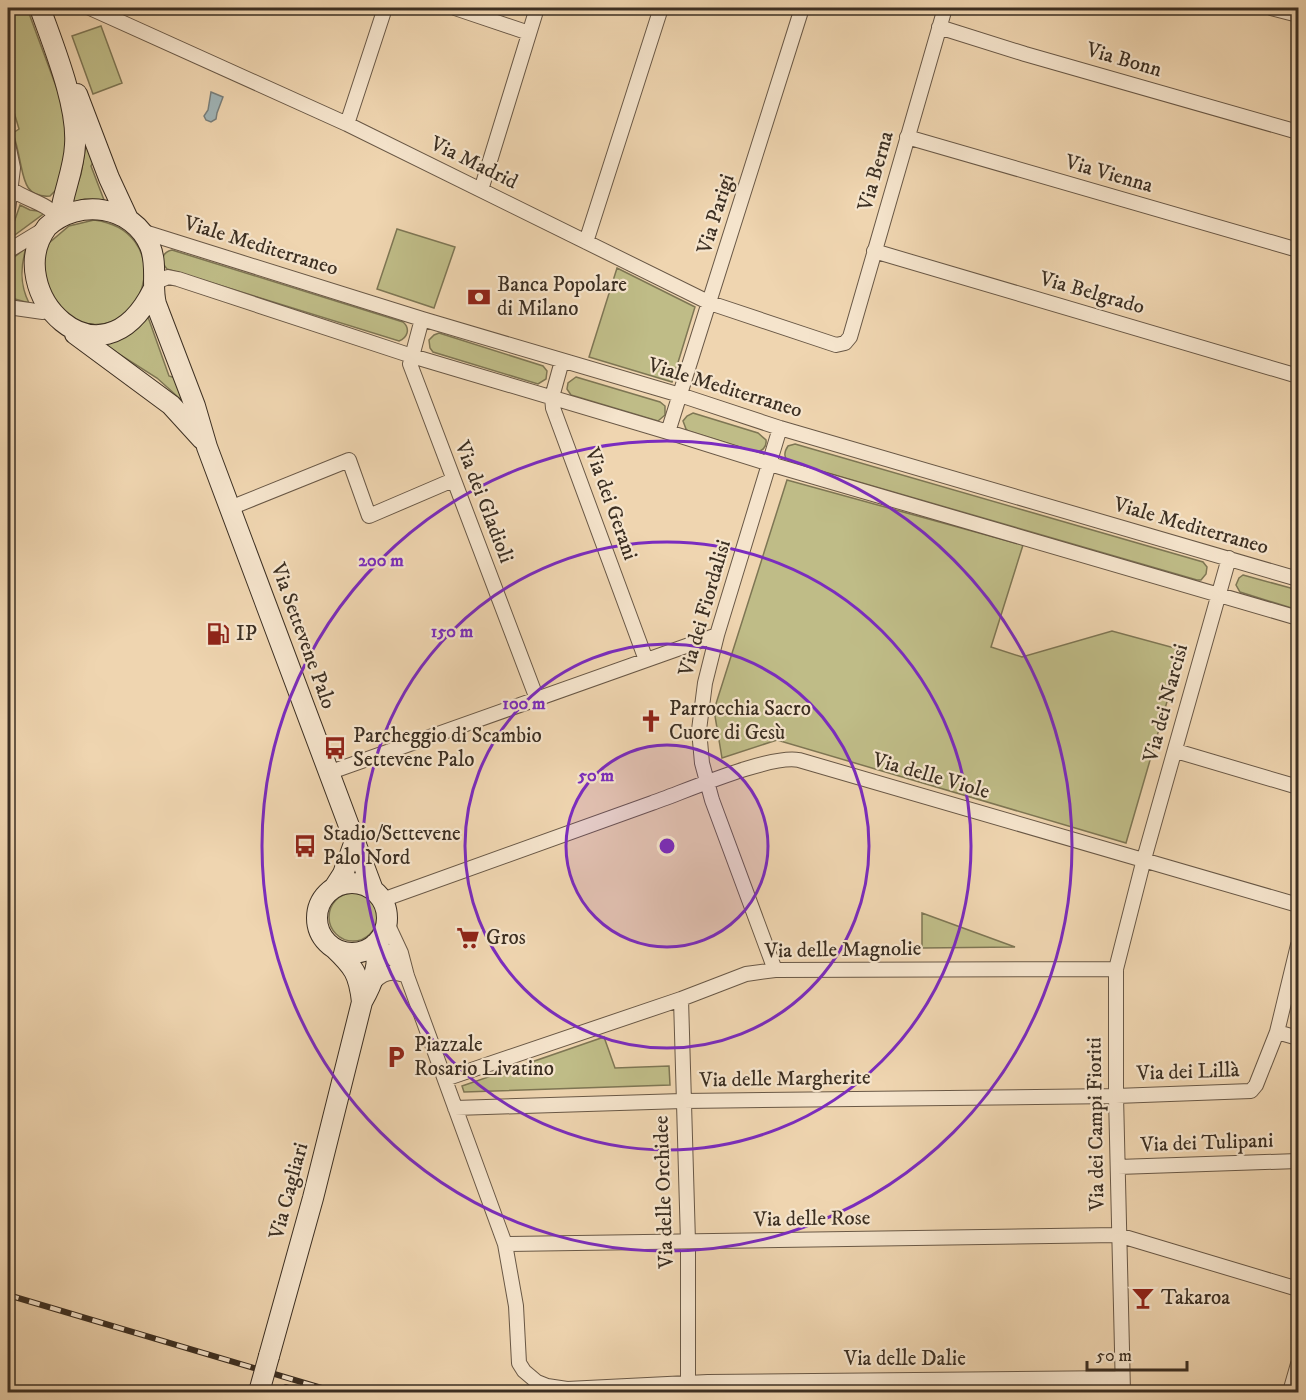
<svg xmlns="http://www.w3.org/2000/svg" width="1306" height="1400" font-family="'IM FELL DW Pica',serif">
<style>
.green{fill:#bfbc87;stroke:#7e7654;stroke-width:1.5}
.water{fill:#a0b5b8;stroke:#787f7c;stroke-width:1.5}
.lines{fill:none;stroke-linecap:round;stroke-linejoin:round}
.street-casing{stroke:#695846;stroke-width:16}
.secondary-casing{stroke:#3c2f22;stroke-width:22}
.street{stroke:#f5e4cc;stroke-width:14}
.secondary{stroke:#f5e4cc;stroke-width:20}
.rail-casing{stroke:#3c2f22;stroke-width:6}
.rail{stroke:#f5e4cc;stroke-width:4;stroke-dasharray:11;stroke-linecap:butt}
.secondary-bridge-casing{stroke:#3c2f22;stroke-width:22;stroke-linecap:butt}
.secondary-bridge{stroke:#f5e4cc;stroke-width:20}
.ring{fill:none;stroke:#7b2cbf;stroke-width:3}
.labels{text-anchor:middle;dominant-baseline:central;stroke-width:4.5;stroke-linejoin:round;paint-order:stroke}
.street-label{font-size:21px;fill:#3c2f22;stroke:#f5e4cc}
.poi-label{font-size:21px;fill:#3c2f22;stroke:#f5e4cc;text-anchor:start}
.centre{fill:#7b2cbf;stroke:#f5e4cc;stroke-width:3}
.ring-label{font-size:18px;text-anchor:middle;font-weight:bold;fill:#7b2cbf;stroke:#f5e4cc;stroke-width:4.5;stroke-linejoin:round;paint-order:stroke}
</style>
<rect width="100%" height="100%" fill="#efd5b0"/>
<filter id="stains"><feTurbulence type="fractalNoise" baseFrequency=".00333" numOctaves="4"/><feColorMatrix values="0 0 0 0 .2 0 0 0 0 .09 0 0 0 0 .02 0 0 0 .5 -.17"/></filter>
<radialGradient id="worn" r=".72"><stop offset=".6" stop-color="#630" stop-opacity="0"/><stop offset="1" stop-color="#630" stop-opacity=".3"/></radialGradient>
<path class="green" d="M8,8H27L70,124L59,187L50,196C25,198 24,179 20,161C18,151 16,142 13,133L19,129L8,92Z
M101,26L122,83L93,94L72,36Z
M87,138L95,159L91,166L104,200L85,199L71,203L81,174Z
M20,205L30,210L46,212L8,240Z
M94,220C172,230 151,332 88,324C77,323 65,313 55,308L41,265L49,243L69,226Z
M397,229L455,247L434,308L377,289Z
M26,248C20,268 20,285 29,303L8,297V262Z
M172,250L403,322C411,329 407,338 399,341L167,269C160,261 162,252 172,250Z
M617,268L695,307L672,382L589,357Z
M148,317L169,376L178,379L188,406L157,378L100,342L124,336Z
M439,333L543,366L547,371L546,379L538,384L433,352L430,348L429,340L434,335Z
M576,377L660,402L665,406V415L658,421L571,395L567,389L568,383Z
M693,413L758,433L766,440C767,447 762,452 755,452L688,431L686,429L683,421L687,416Z
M795,444L1203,562L1207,567L1206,574L1201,580H1197L790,462C783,458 784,452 788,446Z
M787,480L1023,545L991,647L1022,657L1112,631L1182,650L1126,843L777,740L722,758L714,710Z
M1243,575L1298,590V610L1240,592L1236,585L1239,578Z
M329 917a24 24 0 1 1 48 0a24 24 0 1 1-48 0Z
M922,913L1015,947L922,948Z
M604,1037L615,1068L669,1066L670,1085L464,1092L462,1086Z"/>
<path class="water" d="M211,92L223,97L217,113L216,119L211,122L206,120L204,116L208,110Z"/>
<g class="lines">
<g class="street-casing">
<path id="street" d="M90,8L347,124L710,303L836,345L845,343L850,337L945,8
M455,8L529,33
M1271,8L1298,15
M939,27L1025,54L1298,132
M347,124L385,8
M907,137L1298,250
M8,144L13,168L8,210
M11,189C26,200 47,203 59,218
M481,190L537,8
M141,231L422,319L680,395L780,428L1298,579
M586,242L661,8
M8,251L46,228
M874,251L1298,376
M154,283L168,277L178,279L412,356L668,432L770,464L1298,618
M8,307L43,312
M422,319L410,364L537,699
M562,361L552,397L553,408L646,660
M668,432L802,8
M230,508L349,460L369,516L453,480
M1176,751L1298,787
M328,773L717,635
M382,900C472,868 562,836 652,803C684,792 770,754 799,760L1298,905
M387,923L401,953L407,976L505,1244L516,1306L519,1363L524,1371L537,1382L547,1386L567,1389L708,1382L1122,1378
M375,944L386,951L404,970
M775,970L712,800L702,763L699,730L705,683L717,635L780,428
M371,985C383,972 391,970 407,976
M681,999L688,1242V1392
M1277,1032L1298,1038
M445,1079L681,999L746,974L775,970L1116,969
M455,1108L683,1101L1116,1096L1251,1091L1256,1085L1277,1032L1298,945
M1118,1167L1298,1161
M505,1244L1118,1235L1298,1289
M1123,1392L1116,1096V969L1144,859L1229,558
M1290,1392L1298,1364"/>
</g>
<g class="secondary-casing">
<path id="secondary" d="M40,8C53,45 78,105 75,145C74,170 63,192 60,217
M77,94L109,178L128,219
M153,290C100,396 0,290 47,227C78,198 133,205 150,246C158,266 151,285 156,304L195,406L207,447L373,890
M75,334L171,405L202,439
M317 918a35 35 0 1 1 70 0a35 35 0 1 1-70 0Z
M334,888L343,874L355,841
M334,948C354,967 359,974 362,1002
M269,1356L313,1198L362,1002C372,984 381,964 375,944"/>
</g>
<use href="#street" class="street"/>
<use href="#secondary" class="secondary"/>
<g class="rail-casing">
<path id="rail" d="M8,1295L335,1392
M286,1387L302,1392"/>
</g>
<use href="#rail" class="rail"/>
<g class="secondary-bridge-casing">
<path id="secondary-bridge" d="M259,1392L269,1356"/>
</g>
<use href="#secondary-bridge" class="secondary-bridge"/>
</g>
<circle cx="667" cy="846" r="101" fill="#7b2cbf" fill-opacity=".12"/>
<g class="ring">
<circle cx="667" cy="846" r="101"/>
<circle cx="667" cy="846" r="202"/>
<circle cx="667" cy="846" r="304"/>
<circle cx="667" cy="846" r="405"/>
</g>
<defs>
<g id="bank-bare" transform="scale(1.8)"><path d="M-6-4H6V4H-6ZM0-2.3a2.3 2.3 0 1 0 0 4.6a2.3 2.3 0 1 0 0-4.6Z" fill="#8f2418" stroke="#f5e4cc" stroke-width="2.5" paint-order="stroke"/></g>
<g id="fuel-bare" transform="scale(1.8)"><path d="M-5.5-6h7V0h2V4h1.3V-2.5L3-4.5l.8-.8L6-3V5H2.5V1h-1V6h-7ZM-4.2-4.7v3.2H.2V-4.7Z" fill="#8f2418" stroke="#f5e4cc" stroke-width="2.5" paint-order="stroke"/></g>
<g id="church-bare" transform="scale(1.8)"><path d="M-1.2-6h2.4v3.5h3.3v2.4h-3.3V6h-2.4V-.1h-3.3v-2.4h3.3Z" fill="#8f2418" stroke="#f5e4cc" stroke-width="2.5" paint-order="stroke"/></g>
<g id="bus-bare" transform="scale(1.8)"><path d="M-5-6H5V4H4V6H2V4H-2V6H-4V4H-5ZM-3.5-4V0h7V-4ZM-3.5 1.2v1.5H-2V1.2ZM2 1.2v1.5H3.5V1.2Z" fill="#8f2418" stroke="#f5e4cc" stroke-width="2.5" paint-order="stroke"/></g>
<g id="supermarket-bare" transform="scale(1.8)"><path d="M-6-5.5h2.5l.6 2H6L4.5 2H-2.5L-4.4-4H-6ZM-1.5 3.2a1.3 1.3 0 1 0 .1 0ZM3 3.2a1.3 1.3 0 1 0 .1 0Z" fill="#8f2418" stroke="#f5e4cc" stroke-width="2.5" paint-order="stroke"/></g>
<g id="parking-bare" transform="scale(1.8)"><path d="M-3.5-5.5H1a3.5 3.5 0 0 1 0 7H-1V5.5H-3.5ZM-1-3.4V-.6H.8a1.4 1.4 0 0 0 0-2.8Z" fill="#8f2418" stroke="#f5e4cc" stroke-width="2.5" paint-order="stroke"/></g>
<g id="bar-bare" transform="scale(1.8)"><path d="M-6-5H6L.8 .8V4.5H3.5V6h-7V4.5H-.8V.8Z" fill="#8f2418" stroke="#f5e4cc" stroke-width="2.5" paint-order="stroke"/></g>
</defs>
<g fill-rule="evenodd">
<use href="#bank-bare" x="479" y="297"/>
<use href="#fuel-bare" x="218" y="634"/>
<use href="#church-bare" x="651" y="721"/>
<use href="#bus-bare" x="335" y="748"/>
<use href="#bus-bare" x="305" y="846"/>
<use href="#supermarket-bare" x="468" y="938"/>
<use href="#parking-bare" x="396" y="1057"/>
<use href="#bar-bare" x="1143" y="1298"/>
</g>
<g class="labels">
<g class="street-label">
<text transform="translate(1124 60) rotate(16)">Via Bonn</text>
<text transform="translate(474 163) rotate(26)">Via Madrid</text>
<text transform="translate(876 171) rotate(-74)">Via Berna</text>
<text transform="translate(1109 174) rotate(16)">Via Vienna</text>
<text transform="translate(716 214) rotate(-73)">Via Parigi</text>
<text transform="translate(261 246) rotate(17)">Viale Mediterraneo</text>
<text transform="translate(1092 293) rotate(16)">Via Belgrado</text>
<text transform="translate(725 388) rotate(17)">Viale Mediterraneo</text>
<text transform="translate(484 502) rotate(69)">Via dei Gladioli</text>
<text transform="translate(611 504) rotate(70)">Via dei Gerani</text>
<text transform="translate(1191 526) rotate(16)">Viale Mediterraneo</text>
<text transform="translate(705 608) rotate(-74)">Via dei Fiordalisi</text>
<text transform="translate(303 636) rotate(70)">Via Settevene Palo</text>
<text transform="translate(1166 703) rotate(-75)">Via dei Narcisi</text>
<text transform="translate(931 776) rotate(16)">Via delle Viole</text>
<text transform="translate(843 950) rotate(-1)">Via delle Magnolie</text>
<text transform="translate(1188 1072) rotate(-2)">Via dei Lillà</text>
<text transform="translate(785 1079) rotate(-1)">Via delle Margherite</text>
<text transform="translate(1096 1124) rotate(-91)">Via dei Campi Fioriti</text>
<text transform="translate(1207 1143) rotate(-2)">Via dei Tulipani</text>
<text transform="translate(289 1191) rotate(-75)">Via Cagliari</text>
<text transform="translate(664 1192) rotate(-92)">Via delle Orchidee</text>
<text transform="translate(812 1219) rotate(-1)">Via delle Rose</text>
<text x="905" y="1359">Via delle Dalie</text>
</g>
<g class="poi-label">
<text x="497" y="285">Banca Popolare<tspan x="497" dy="24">di Milano</tspan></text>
<text x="236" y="634">IP</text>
<text x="669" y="709">Parrocchia Sacro<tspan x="669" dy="24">Cuore di Gesù</tspan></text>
<text x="353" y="736">Parcheggio di Scambio<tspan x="353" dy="24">Settevene Palo</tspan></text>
<text x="323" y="834">Stadio/Settevene<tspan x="323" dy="24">Palo Nord</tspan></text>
<text x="486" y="938">Gros</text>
<text x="414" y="1045">Piazzale<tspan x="414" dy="24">Rosario Livatino</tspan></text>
<text x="1161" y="1298">Takaroa</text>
</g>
</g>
<circle cx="667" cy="846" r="9" class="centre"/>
<g class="ring-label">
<text x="381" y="566">200 m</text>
<text x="452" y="637">150 m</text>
<text x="524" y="709">100 m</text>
<text x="596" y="781">50 m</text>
</g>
<rect width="1306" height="1400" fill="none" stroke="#efd5b0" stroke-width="30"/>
<rect x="9" y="9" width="1288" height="1382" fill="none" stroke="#3c2f22" stroke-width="3"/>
<rect x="15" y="15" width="1276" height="1370" fill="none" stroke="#3c2f22" stroke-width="1.5"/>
<path d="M1087 1361v9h100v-9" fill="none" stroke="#3c2f22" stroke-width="3"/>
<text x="1096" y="1361" font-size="18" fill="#3c2f22" stroke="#f5e4cc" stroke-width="4.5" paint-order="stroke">50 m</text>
<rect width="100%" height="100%" filter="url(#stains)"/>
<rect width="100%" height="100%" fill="url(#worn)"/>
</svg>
